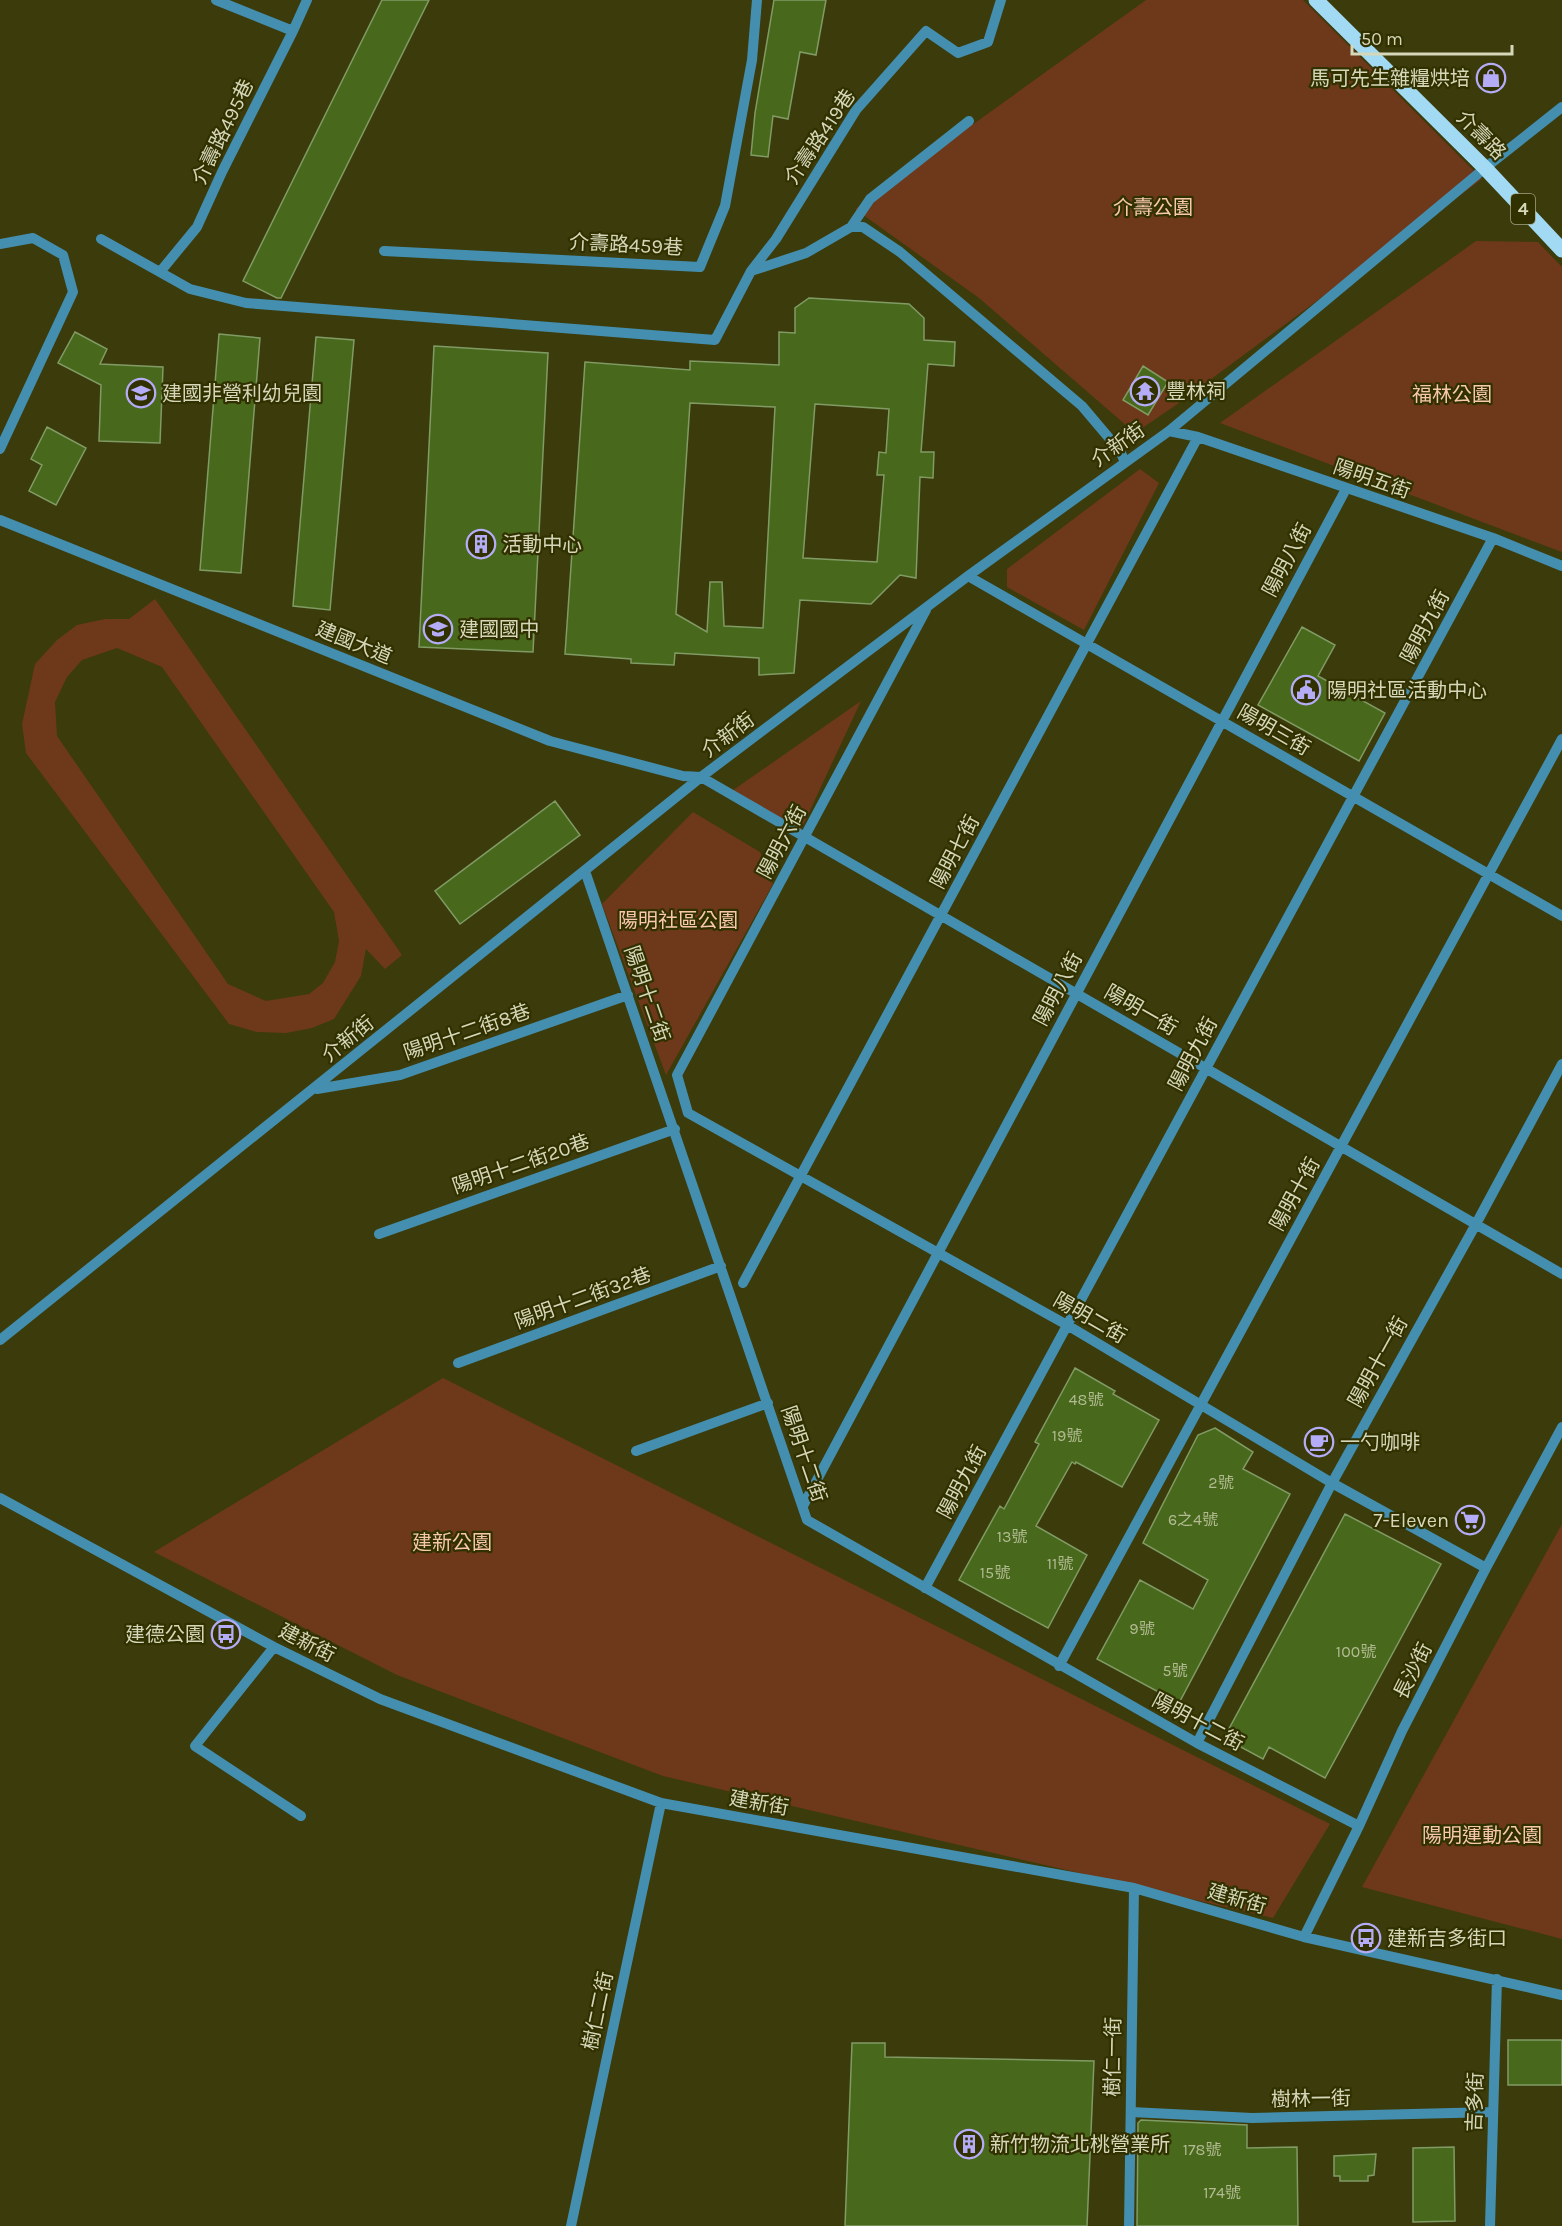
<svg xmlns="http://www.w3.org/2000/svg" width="1562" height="2226" font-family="Karla,'Noto Sans TC',sans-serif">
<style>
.park{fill:#6d391a;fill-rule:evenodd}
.building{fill:#48681b;stroke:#819b65;stroke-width:1.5;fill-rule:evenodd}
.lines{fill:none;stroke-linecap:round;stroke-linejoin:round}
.minor{stroke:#448faf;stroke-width:10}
.major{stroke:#a2d9f3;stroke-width:15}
.labels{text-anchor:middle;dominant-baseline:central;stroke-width:4.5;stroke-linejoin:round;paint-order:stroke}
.number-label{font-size:16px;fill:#b2bb92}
.shield{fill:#313100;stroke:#a4a582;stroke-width:1.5}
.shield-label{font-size:18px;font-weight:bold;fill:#d6d7b9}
.poi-label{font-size:20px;fill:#d6d7b9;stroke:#313100;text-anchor:start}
.street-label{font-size:20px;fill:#d6d7b9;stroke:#313100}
.park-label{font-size:20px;fill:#f8c7ad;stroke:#313100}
</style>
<rect width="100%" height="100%" fill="#3b3b0c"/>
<path class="park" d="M1146,0H1303L1482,179L1176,405L1135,433L979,298L855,209Z
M1476,241L1538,242L1562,267V552L1220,423Z
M1140,469L1159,483L1084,630L1007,587V569Z
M155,599L402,955L385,969L366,949L361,976L334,1019L312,1028L286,1033L257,1032L229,1024L26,753L22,724L35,664L57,640L77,625L105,619H129ZM117,648L162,667L334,912L339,941L335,962L323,983L309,994L266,1001L228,984L57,736L55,702L67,677L82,660Z
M861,701L799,834L729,793Z
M693,812L760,852L773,884L666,1075L602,904Z
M443,1378L1330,1824L1273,1918L663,1776L397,1675L154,1552Z
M1562,1524V1939L1362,1887Z"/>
<path class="building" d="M382,0H429L281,298H277L243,281Z
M774,0H826L816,55L800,52L788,119L773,116L768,157L751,155L755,113Z
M809,298L909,304L924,318V340L955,342L954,366L928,364L921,452H934L933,478L920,477L916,578L900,575L871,604L800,600L794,673L759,675V658L675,653L674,665L631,663V659L565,654L585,362L690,370V361L779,365V332L795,333V308ZM690,403L775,407L763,628L724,626L722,582H710L707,632L676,614ZM815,404L889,409L886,453L879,452L877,475H884L877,562L803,558Z
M75,332L107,349L100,364L163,367L160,443L99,441L101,385L58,363Z
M219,334L260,338L241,573L200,570Z
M316,337L354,340L330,610L293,606Z
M434,346L548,353L533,652L419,647Z
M1143,366L1168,382L1148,415L1123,400Z
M47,427L86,448L56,505L29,491L42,465L31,459Z
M1302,627L1335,645L1318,676L1385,713L1359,761L1258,705Z
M555,801L580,835L460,924L435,891Z
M1075,1368L1115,1391L1113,1394L1159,1420L1122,1487L1076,1462L1075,1464L1072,1462L1036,1526L1087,1555L1048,1628L959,1580L1000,1506L1004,1509L1039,1444L1035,1442Z
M1215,1428L1253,1452L1243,1469L1290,1494L1179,1703L1097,1659L1140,1580L1193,1609L1208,1580L1143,1543L1198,1435Z
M1345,1514L1441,1564L1325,1778L1269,1747L1263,1759L1224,1738Z
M1508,2040H1562V2085H1508Z
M852,2043H885V2057L1094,2061L1087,2226H845Z
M1141,2120L1247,2125V2148L1297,2147L1298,2226H1137L1138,2123Z
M1454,2147L1455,2221L1413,2222V2148Z
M1376,2154L1374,2175L1368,2176V2181H1340V2176H1334V2156Z"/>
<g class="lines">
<path class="minor" d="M216,0L293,31
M851,227L870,199L969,121
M101,239L190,289L246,303L715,340L751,271L776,239L856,110L926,31L958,53L988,42L1001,0
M0,244L33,238L63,255L73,292L0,449
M384,251L700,267L725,206L752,60L757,0
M751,271L806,253L851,227H863L900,252L1082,406L1120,451L1125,462
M160,272L197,227L222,172L293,31L307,0
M1169,431L1198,437L1493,538L1562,566
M0,520L550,741L683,776L701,777L1562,1274
M968,576L1562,916
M926,610L677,1075L688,1113L1067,1325L1332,1483L1486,1568
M585,871L807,1520L1197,1743L1359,1826
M317,1089L400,1075L628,995
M379,1234L675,1129
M743,1283L1198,437
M0,1340L701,777L968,576L1169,431L1485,168L1562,107
M458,1363L721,1266
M636,1451L768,1403
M0,1498L274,1647L380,1699L661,1803L1134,1888L1304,1937L1562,1995
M803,1506L1346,489
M925,1588L1493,538
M274,1647L195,1746L301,1816
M1059,1666L1562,739
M1197,1743L1332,1483L1476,1224L1562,1064
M1304,1937L1359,1826L1402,1731L1486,1568L1562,1427
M1131,2112L1252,2118L1493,2112
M571,2226L661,1803
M1129,2226L1134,1888
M1490,2226L1497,1979"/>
<path class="major" d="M1316,0L1485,168L1562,250"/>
</g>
<defs>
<g id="shop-ring" transform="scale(1.5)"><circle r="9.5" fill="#313100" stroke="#b5acf8" stroke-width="1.5"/><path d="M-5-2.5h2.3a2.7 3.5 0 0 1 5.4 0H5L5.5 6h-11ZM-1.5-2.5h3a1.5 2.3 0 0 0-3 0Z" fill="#b5acf8"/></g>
<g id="temple-ring" transform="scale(1.5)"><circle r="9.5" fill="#313100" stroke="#b5acf8" stroke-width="1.5"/><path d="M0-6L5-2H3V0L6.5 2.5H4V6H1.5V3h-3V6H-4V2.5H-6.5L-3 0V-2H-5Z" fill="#b5acf8"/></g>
<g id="school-ring" transform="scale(1.5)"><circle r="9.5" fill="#313100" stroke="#b5acf8" stroke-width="1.5"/><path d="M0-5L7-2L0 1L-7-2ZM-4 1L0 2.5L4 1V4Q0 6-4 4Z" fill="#b5acf8"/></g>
<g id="building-ring" transform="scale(1.5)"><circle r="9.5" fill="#313100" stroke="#b5acf8" stroke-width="1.5"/><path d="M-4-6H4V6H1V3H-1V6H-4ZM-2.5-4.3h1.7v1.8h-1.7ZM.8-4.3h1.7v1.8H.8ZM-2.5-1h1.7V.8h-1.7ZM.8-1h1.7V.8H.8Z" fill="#b5acf8"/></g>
<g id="civic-ring" transform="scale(1.5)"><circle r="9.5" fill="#313100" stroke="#b5acf8" stroke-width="1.5"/><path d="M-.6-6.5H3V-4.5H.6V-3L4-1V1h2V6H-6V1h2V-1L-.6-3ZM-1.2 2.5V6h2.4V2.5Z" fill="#b5acf8"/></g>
<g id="cafe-ring" transform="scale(1.5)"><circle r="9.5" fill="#313100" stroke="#b5acf8" stroke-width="1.5"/><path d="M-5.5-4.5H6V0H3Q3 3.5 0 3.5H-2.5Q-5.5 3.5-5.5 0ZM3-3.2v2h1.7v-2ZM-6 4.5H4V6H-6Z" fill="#b5acf8"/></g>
<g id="supermarket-ring" transform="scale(1.5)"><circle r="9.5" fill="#313100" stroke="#b5acf8" stroke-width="1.5"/><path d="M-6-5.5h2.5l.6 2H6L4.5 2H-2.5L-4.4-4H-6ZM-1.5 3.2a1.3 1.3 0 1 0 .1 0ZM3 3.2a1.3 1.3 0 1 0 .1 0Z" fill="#b5acf8"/></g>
<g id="bus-ring" transform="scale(1.5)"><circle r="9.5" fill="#313100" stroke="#b5acf8" stroke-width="1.5"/><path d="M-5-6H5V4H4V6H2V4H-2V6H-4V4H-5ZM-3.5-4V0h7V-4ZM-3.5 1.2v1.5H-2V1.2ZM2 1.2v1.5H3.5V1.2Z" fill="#b5acf8"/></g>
</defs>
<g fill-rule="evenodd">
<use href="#shop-ring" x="1491" y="78"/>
<use href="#temple-ring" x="1145" y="391"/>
<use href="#school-ring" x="141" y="393"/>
<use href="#building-ring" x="481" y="544"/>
<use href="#school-ring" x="438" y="629"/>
<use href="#civic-ring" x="1306" y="690"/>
<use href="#cafe-ring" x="1319" y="1442"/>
<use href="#supermarket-ring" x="1470" y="1520"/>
<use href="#bus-ring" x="226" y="1634"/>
<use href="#bus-ring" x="1366" y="1938"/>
<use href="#building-ring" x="969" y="2144"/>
</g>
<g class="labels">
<g class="number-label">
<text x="1086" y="1399">48號</text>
<text x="1067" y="1435">19號</text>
<text x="1221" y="1482">2號</text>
<text x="1193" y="1519">6之4號</text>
<text x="1012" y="1536">13號</text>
<text x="1060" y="1563">11號</text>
<text x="995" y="1572">15號</text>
<text x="1142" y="1628">9號</text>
<text x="1356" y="1651">100號</text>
<text x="1175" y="1670">5號</text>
<text x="1202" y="2149">178號</text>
<text x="1222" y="2192">174號</text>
</g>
<rect class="shield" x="1511" y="194" width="24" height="30" rx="4.5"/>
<g class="shield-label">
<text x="1523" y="209">4</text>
</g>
<g class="poi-label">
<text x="1470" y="78" text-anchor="end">馬可先生雜糧烘培</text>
<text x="1166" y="391">豐林祠</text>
<text x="162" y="393">建國非營利幼兒園</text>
<text x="502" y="544">活動中心</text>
<text x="459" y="629">建國國中</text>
<text x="1327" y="690">陽明社區活動中心</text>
<text x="1340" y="1442">一勺咖啡</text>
<text x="1449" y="1520" text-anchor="end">7-Eleven</text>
<text x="205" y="1634" text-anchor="end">建德公園</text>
<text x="1387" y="1938">建新吉多街口</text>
<text x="990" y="2144">新竹物流北桃營業所</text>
</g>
<g class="street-label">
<text transform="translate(223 132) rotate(-64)">介壽路495巷</text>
<text transform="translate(1481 135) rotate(45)">介壽路</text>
<text transform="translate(820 137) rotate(-56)">介壽路419巷</text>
<text transform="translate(626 245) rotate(3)">介壽路459巷</text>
<text transform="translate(1118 445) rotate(-35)">介新街</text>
<text transform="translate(1372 479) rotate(19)">陽明五街</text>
<text transform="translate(1287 560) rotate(-62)">陽明八街</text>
<text transform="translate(1425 627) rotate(-62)">陽明九街</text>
<text transform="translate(354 643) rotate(22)">建國大道</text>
<text transform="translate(1274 730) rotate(30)">陽明三街</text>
<text transform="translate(728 735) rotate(-37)">介新街</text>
<text transform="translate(782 842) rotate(-62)">陽明六街</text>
<text transform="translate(955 852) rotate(-62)">陽明七街</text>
<text transform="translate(1058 989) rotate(-62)">陽明八街</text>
<text transform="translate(647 994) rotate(71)">陽明十二街</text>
<text transform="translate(1141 1010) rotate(30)">陽明一街</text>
<text transform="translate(467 1032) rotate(-19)">陽明十二街8巷</text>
<text transform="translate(348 1039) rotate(-39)">介新街</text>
<text transform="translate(1193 1054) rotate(-62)">陽明九街</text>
<text transform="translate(521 1164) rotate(-19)">陽明十二街20巷</text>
<text transform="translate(1295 1194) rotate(-61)">陽明十街</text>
<text transform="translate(583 1298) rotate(-20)">陽明十二街32巷</text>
<text transform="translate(1090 1318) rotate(30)">陽明二街</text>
<text transform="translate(1378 1362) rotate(-61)">陽明十一街</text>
<text transform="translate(804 1454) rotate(71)">陽明十二街</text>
<text transform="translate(962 1482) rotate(-62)">陽明九街</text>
<text transform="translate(307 1643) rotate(27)">建新街</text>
<text transform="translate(1413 1671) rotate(-63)">長沙街</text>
<text transform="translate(1198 1722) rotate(28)">陽明十二街</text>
<text transform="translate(759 1803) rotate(10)">建新街</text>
<text transform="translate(1237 1899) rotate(16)">建新街</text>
<text transform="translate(598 2011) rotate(-78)">樹仁二街</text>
<text transform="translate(1113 2057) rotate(-89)">樹仁一街</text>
<text transform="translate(1311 2099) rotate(-1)">樹林一街</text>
<text transform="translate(1475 2102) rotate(-88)">吉多街</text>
</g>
<g class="park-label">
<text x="1153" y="207">介壽公園</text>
<text x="1452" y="394">福林公園</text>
<text x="678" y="920">陽明社區公園</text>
<text x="452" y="1542">建新公園</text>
<text x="1482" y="1835">陽明運動公園</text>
</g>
</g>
<path d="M1352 45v9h160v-9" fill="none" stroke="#d6d7b9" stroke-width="3"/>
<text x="1361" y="45" font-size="18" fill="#d6d7b9" stroke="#313100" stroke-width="4.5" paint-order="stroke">50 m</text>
</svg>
